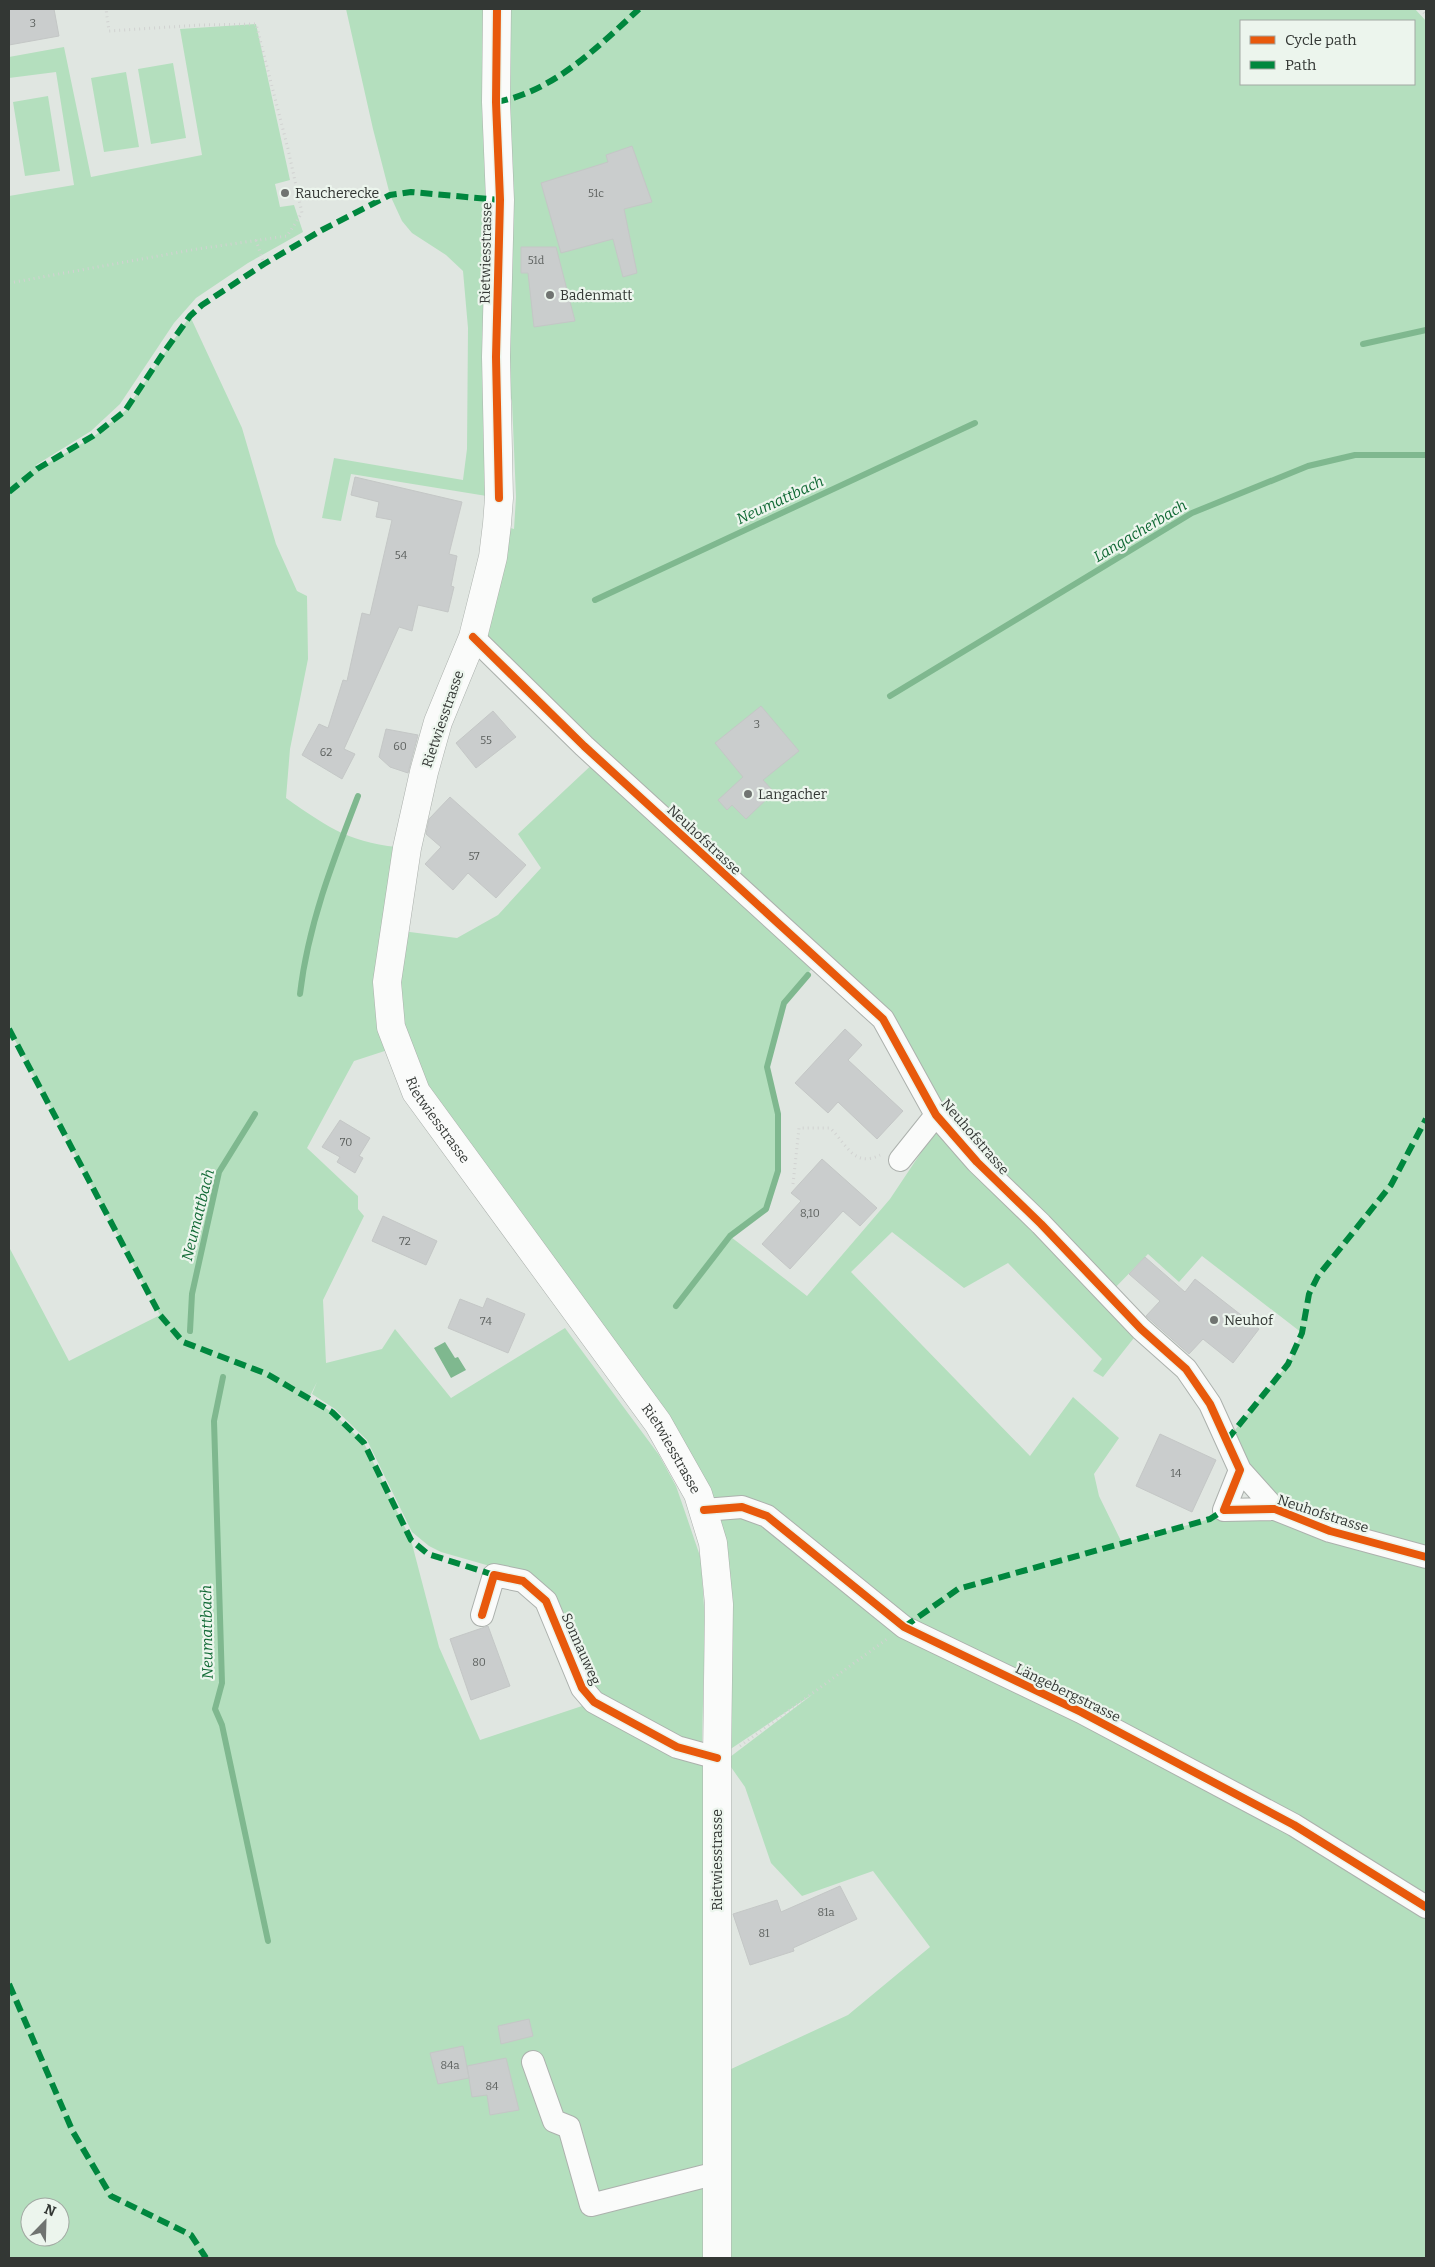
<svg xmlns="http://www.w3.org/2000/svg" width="1435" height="2267" font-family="Bitter,serif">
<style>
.green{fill:#b4dfbe;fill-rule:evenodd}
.water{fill:#7fb88f}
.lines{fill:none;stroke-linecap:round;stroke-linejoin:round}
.stream{stroke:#7fb88f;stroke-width:6}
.building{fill:#cacdcd;stroke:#c4c7c6}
.minor-casing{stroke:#acb1ad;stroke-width:24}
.major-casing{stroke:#acb1ad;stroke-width:29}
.path{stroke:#d1d2d1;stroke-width:3;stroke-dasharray:1 4;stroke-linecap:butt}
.minor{stroke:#fafbfa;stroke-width:22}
.major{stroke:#fafbfa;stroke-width:28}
.quiet{stroke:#00873e;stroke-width:6;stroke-dasharray:12 6;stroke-linecap:butt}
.cycleway-casing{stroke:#ecf5ed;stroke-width:11}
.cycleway{stroke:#e8590c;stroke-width:8}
.poi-dot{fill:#707471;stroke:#ecf5ed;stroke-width:2}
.labels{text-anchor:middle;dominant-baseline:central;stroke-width:4.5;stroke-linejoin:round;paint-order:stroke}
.number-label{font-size:11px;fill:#5b5f5d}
.poi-label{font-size:14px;fill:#333734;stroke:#ecf5ed;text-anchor:start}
.street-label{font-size:14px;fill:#333734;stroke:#ecf5ed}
.water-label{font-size:15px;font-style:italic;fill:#106934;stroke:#ecf5ed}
</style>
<rect width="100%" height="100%" fill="#e0e6e1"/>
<path class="green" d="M346,9H1415L1426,21V2258H717L716,2076L848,2015L930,1947L873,1871L802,1896L771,1863L745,1787L726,1760L813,1694L726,1752L717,1523L741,1507L704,1510L397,1047L354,1061L307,1148L358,1196V1209L364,1216L323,1300L326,1363L382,1349L395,1329L451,1398L565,1328L659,1455L676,1486L685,1512L701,1559L705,1623L702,1743L693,1747L596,1696L532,1578L441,1552L429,1546L412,1532L367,1440L335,1409L312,1394L317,1382L309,1398L332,1412L364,1443L411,1540L439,1647L480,1740L588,1704L708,1769L709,2258H9V1247L69,1361L160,1315L9,1029V196L74,185L56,72L9,78V57L64,47L91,177L202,155L180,29L256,24L290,180L275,184L280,207L294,205L303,232L248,263L196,298L174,323L120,404L91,431L36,465L38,469L93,437L125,411L190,316L242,428L276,544L297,591L307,596L308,659L290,749L286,798C330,829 352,844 407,848L394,930L457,938L498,915L541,868L518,834L598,759L484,648L497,524L514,529L516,497L512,401L496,359L499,498L351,474L341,521L322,518L334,458L463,480L467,449L468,328L463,271L446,255L412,233L402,221L390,195L373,129ZM1241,21H1414V84H1241ZM818,961L883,1019L942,1121L890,1199L807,1296L731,1237L766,1209L778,1171V1114L767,1067L784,1003ZM892,1232L964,1288L1008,1263L1102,1359L1093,1371L1103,1377L1141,1329L1108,1295L1148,1254L1179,1282L1202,1256L1302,1333L1288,1364L1227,1440L1275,1508L1224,1510L1210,1519L1122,1543L1099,1496L1094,1474L1119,1438L1073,1397L1030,1456L851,1272ZM30,2207H60V2237H30Z
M173,63L186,138L151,144L138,69Z
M126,72L139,147L104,152L91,78Z
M48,96L60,171L25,176L13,102Z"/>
<path class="water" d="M445,1342L455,1358L458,1357L466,1370L451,1378L434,1348Z"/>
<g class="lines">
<path class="stream" d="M1363,344L1426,330
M595,600L975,423
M890,696L1192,513L1308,466L1355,455H1426
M300,994C308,925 333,861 358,796
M676,1306L730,1236L766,1209L778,1171V1114L767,1067L784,1003L808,975
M190,1331L192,1294L219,1172L255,1114
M223,1377L214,1421L222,1683L215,1709L222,1725L268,1941"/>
</g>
<path class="building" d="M9,9H54L59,36L9,45Z
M632,146L652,202L624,209L637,273L623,277L613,239L561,253L541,183L608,162L606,155Z
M521,247H556L575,321L534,327L528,273H521Z
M355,477L462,502L449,554L457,556L451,586L454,587L448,612L418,605L412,631L399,627L344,749L355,754L342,779L302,755L319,724L328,728L343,680L347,681L362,613L370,615L392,520L376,517L379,502L351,495Z
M761,706L799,751L763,780L774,792L746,819L732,805L727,810L718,800L743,777L715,743Z
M493,711L516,737L476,768L456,743Z
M386,729L418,735L408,773L390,767L379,757Z
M450,797L526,865L496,898L468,873L453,890L425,864L441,847L426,834L429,819Z
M845,1029L862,1045L848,1060L903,1111L877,1139L838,1102L828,1113L795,1083Z
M340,1120L370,1138L359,1156L363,1158L355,1173L337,1162L340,1157L322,1147Z
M822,1159L877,1208L860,1226L843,1211L790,1269L762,1244L801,1201L791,1193Z
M383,1216L437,1241L426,1265L372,1241Z
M1145,1257L1185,1292L1195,1279L1259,1329L1233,1363L1203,1339L1189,1354L1146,1316L1160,1301L1129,1274Z
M487,1298L525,1314L508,1353L448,1328L460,1299L483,1308Z
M1160,1434L1216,1460L1192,1512L1136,1486Z
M488,1626L510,1686L471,1700L450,1639Z
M840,1886L857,1919L793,1948L794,1951L750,1965L733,1914L777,1900L781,1912Z
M529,2019L533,2036L501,2044L498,2026Z
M463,2046L469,2078L438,2084L430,2053Z
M506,2058L519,2110L490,2115L487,2095L472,2097L467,2066Z"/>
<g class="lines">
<g class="minor-casing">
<path id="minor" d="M473,637L584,746L883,1019L936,1115L977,1162L1041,1224L1141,1329L1186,1369L1210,1404L1240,1470L1224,1510L1275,1509L1330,1531L1426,1557
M900,1160L936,1115
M1240,1470L1275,1509
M704,1510L742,1507L767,1516L904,1627L1081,1712L1294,1825L1426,1907
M482,1615L494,1575L523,1581L546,1601L582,1688L594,1702L677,1747L717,1758
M533,2062L554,2121L569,2127L591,2205L717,2173"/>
</g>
<g class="major-casing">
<g id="major">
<path id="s1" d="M497,9L496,102L500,200L496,357L499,498L497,524L493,557L473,637L438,722L424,772L407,848L387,982L391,1027L416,1092L658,1423L698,1494L713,1543L719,1604L717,1758V2258"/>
</g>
</g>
<path class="path" d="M1420,9L1426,15
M256,240L264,264
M9,283L197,249L287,236L302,213L288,149L256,24L200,25L109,31L106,9
M793,1184L799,1128H830C847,1144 853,1168 880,1155
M740,1746L887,1639"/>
<use href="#minor" class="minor"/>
<use href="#major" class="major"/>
<path class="quiet" d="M496,102C553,92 598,47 639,9
M9,492L37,469L93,436L125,411L162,355L190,316L202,305L264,264L322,230L390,195L411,192L500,200
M9,1029L160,1315L183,1342L267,1374L332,1412L364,1443L411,1540L428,1554L494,1575
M1227,1440L1288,1364L1302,1333L1309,1294L1318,1276L1391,1185L1426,1119
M904,1627L958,1589L1210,1519L1224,1510
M9,1984L73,2132L111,2196L191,2235L206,2258"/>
<g class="cycleway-casing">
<path id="cycleway" d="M497,9L496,102L500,200L496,357L499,498
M473,637L584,746L883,1019L936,1115L977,1162L1041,1224L1141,1329L1186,1369L1210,1404L1240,1470L1224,1510L1275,1509L1330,1531L1426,1557
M704,1510L742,1507L767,1516L904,1627L1081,1712L1294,1825L1426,1907
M482,1615L494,1575L523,1581L546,1601L582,1688L594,1702L677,1747L717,1758"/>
</g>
<use href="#cycleway" class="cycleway"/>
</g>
<g class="poi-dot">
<circle cx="285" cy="193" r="5"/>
<circle cx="550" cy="295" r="5"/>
<circle cx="748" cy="794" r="5"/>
<circle cx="1214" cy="1320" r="5"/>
</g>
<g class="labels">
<g class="number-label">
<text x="33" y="23">3</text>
<text x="596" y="193">51c</text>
<text x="536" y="260">51d</text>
<text x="401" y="555">54</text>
<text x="757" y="724">3</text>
<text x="486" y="740">55</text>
<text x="400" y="746">60</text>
<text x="326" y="752">62</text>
<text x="474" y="856">57</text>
<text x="346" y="1142">70</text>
<text x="810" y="1213">8,10</text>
<text x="405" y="1241">72</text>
<text x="486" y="1321">74</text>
<text x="1176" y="1473">14</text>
<text x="479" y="1662">80</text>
<text x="826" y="1912">81a</text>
<text x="764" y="1933">81</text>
<text x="450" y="2065">84a</text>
<text x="492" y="2086">84</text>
</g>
<g class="poi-label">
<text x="295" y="193">Raucherecke</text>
<text x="560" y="295">Badenmatt</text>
<text x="758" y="794">Langacher</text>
<text x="1224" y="1320">Neuhof</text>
</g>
<g class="street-label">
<text transform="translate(486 253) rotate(-89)">Rietwiesstrasse</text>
<text transform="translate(443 719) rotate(-71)">Rietwiesstrasse</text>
<text transform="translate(704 840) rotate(43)">Neuhofstrasse</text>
<text stroke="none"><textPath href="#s1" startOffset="1138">Rietwiesstrasse</textPath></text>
<text transform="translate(975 1137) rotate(49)">Neuhofstrasse</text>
<text stroke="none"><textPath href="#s1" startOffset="1542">Rietwiesstrasse</textPath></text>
<text transform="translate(1323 1514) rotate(18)">Neuhofstrasse</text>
<text transform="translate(581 1649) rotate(66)">Sonnauweg</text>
<text transform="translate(1068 1693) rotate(26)">Längebergstrasse</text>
<text transform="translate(717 1860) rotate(-90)">Rietwiesstrasse</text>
</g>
<g class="water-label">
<text transform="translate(780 500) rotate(-25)">Neumattbach</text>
<text transform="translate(1140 531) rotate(-31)">Langacherbach</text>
<text transform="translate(198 1215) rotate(-76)">Neumattbach</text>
<text transform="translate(207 1632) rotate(-91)">Neumattbach</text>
</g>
</g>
<rect width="1435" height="2267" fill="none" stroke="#333734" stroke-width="20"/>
<rect x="1240" y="20" width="175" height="65" fill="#ecf5ed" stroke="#a2a9a3"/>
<rect x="1250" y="36" width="25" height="8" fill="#e8590c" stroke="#a2a9a3"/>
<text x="1285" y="45" font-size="15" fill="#333734">Cycle path</text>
<rect x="1250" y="61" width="25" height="8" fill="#00873e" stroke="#a2a9a3"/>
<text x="1285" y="70" font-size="15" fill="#333734">Path</text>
<g transform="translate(45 2222) rotate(23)"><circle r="24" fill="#ecf5ed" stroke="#a2a9a3"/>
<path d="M0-4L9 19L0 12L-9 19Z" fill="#707471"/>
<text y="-8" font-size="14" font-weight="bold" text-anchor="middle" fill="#333734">N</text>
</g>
</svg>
